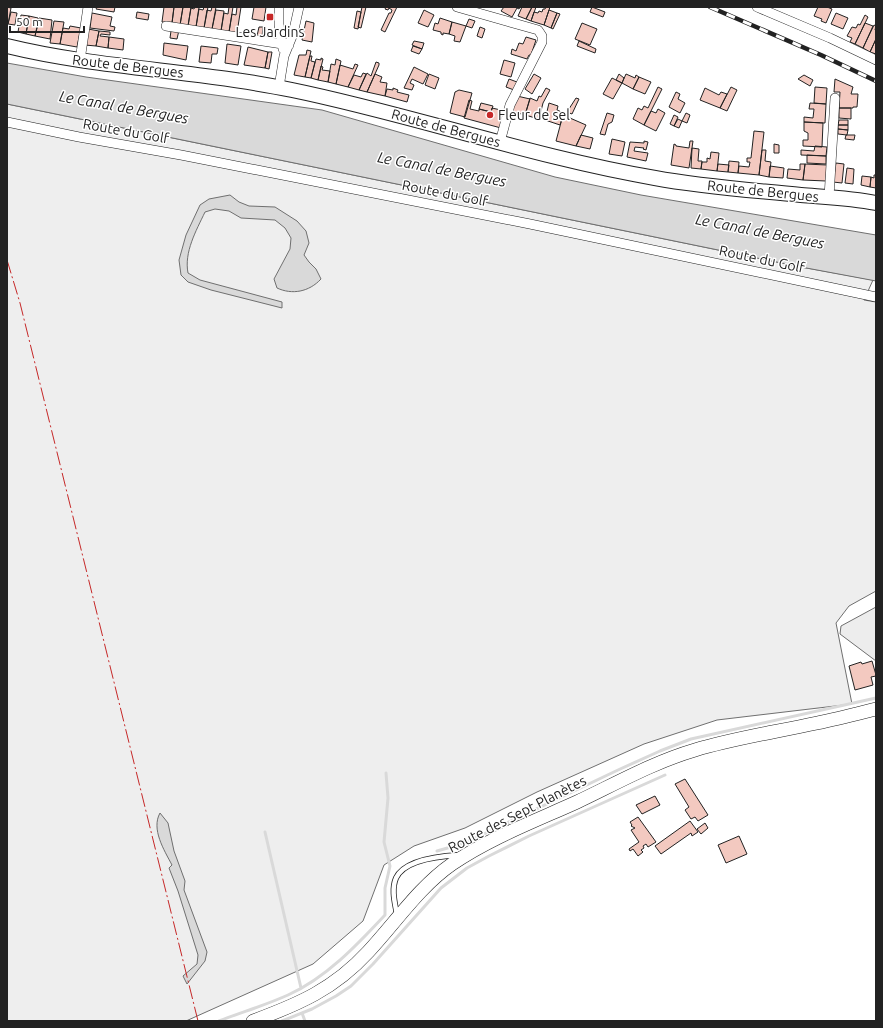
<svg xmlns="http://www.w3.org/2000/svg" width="883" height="1028" font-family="Ubuntu,sans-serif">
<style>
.green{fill:#eee;stroke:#6f6f6f}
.parking{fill:#ededed;stroke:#6f6f6f}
.water{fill:#d9d9d9;stroke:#6f6f6f}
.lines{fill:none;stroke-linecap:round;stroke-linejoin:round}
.stream{stroke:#d9d9d9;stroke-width:3}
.building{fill:#f3c9c0;stroke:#222}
.lane-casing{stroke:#222;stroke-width:6}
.street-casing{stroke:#222;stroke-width:10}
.secondary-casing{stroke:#222;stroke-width:14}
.primary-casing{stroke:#222;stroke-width:16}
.lane{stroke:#fff;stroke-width:4.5}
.street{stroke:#fff;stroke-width:9}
.secondary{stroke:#fff;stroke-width:13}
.primary{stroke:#fff;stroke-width:14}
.rail-casing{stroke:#222;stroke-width:4.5}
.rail{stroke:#fff;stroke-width:3;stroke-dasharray:9;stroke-linecap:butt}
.power{stroke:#c62828;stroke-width:1;stroke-dasharray:14 3 2 3;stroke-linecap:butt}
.poi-dot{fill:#c62828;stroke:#fff;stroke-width:1.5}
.labels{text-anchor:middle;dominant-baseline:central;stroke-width:3;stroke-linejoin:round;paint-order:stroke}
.poi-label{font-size:14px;fill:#222;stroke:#fff}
.street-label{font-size:14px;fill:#222;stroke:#fff}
.water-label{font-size:15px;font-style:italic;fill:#222;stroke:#fff}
</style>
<rect width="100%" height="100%" fill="#fff"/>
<path class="green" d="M7,104L801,267L873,280L864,300L876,302V591L849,606L836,623L852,704L717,720L644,744L537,792L465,828L414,846L384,865L363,921L313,964L186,1021H7Z"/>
<path class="parking" d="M876,607V661L840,634L841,626Z"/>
<path class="water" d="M7,63L86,77L322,110L555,177L641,195L876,235V281L801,267L7,104Z
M230,195L239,202L249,206L275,207L297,221L306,231L309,243L304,255L309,262L316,269L321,279C309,292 292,295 277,288L274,279L290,249L291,238L285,228L275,220L241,218L229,211L215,209L205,212C196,231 184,252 188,273L200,280L282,302V308L211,290L188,282L181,275L179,260L186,235L200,205L209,199Z
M160,813L168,823L174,851L185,881L184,890L207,952L205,961L187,984L183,976L197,964L198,955L178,891L169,868L172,865C164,850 151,829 160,813Z"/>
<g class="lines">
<path class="stream" d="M265,832L301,988
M437,851L465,843L618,770L660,751L691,739L876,698
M302,1013L305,1021
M219,1021C242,1012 266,1005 288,995C326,978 357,945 385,915V888L390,866L384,842L388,798L386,773
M282,1021L312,1009L336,996L351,986L373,964L441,888L467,868L489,856L529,836L665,775"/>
</g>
<path class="building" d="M7,7L11,8L8,24L7,23Z
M97,7H115L114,12L96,9Z
M164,7H174L172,23L162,22Z
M174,7H183L180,25L172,23Z
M183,7H191L188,26L180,25Z
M195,7H199L196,27L188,26L191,8L194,9Z
M204,7H208L204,28L196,27L199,9L203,10Z
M212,7H216L212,29L204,28L207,10L211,11Z
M229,7H233L229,32L221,31L224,13L228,14Z
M237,7H241L237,33L229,32L232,14L236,15Z
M254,7H266L264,21L252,19Z
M362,7H366L361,28L358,27Z
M386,7H397L385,32L381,30L389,13H391L392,10L389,8L388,10L385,9Z
M504,7H520L519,9L517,8L512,17L501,11Z
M522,7H532L526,19L518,16Z
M532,7H536L531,21L526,19Z
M546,7H550L544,25L531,21L534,12L538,13L539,11L542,12L543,9H545Z
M592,7L605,12L603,17L590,12Z
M818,7H827L832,9L826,23L821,21L822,19L814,16Z
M216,10L224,11L221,31L212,29Z
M424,10L434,15L428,27L418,23Z
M549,10L557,13L551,28L544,25Z
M357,11L361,12L358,29L354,28Z
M11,12L17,13L15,25L8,24Z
M137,12L149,14L148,20L136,18Z
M92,13L112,17L110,26L115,27L114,31L90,28Z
M557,13L560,14L553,29L551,28Z
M836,13L848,18L843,29L831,24Z
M21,15L29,16L26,34L18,32Z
M865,15L868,17L855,44L850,42L852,38L847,36L852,27L856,28L858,24L860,25Z
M29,16L38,18L39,20L35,36L26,34Z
M39,18L52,20L50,39L35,36Z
M440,18L452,22L449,34L443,33V35L441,34V32L433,30L435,23L438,24Z
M469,19L475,21L472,28L466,26Z
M54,21L64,22L60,44L50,43Z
M306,21L314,23L312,42L302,40Z
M452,22L466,26L460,42L454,41L455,36L449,34Z
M582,23L597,29L590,45L575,39Z
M865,23L873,26L863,48L855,44Z
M874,25L876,26L875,30L876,31V39L870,52L863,48Z
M70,26L81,28L77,47L60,44L63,28L69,29Z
M259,27H263L262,37L257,36Z
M480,27L485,29L482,38L477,36Z
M88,29L99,31L96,46L85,45Z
M179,30L177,39L170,38L171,31Z
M99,31L110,32V35L101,34L100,36L109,37L108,48L96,46Z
M109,37L124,39L123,50L108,48Z
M526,37L536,40L531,55H529L527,59L511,54L512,49L516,51L519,43L523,44Z
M876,39V54L870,52Z
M414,41L424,43L422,49L412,45Z
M579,41L596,49L595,53L577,46Z
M164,43L188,46L186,60L163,55Z
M227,44L241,46L238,65L225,63Z
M201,46L218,48L217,54H212L211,63L199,62Z
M413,46L422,49L419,54L411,51Z
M248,47L268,52L265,68L244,65Z
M307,50L311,51L305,77L294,75L299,55H306Z
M268,52H272L269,69L265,68Z
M310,56H312L311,61L315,62L311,78L305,77Z
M321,58L323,59L318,80L311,78L316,59L321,60Z
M336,59L341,61L336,84L328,82L331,64L335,65Z
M504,60L515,63L511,77L500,74Z
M376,62L379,63V65L367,92L359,90L367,73L371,76Z
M355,64L358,65L348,87L336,84L340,65L353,69Z
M321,66L323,67L322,70L330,71L328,82L318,80Z
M414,67L428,74L423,84L412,79L410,83L414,85L412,90L404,88Z
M363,73L366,74L359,90L348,87L354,75L361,77Z
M375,74L382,77L380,82L387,83L385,96L367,92Z
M429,74L439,78L435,89L425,85Z
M534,74L541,78L532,94L525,89Z
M619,74L624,78L622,83L616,80Z
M626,74L635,78L636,75L639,77L633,89L622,83Z
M804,75L813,80L810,86L798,79Z
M639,77L651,82L645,94L633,89Z
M612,78L622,83L613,99L603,94Z
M509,79L517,82L514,90L506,87Z
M835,79L853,87L851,94H858L857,107H853V108H839L840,92H834Z
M658,87L662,89L644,125L633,119L638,108L642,110L644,106L648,108Z
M731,87L737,90L727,111L720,108Z
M815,87L827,88L826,104L814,103Z
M393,88L398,90L397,92L409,95L407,102L385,96L387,89L393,90Z
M546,88L550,90L543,103L539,119L525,115L530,98L537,101L539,96L541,97Z
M705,88L719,95L721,92L727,94L720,108L700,100Z
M459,90L472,93L465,117L450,113L455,92Z
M676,92L680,94L678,99L685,103L680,113L669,107Z
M517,96L530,99L525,115L511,111Z
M576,98L579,99L572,114L567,112Z
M469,100L472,101L470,109L479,111V109L491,112L492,108L505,111L501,128L464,118Z
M481,103L493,106L491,112L479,109Z
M549,103L558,106L557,110L564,113L560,125L545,120Z
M810,103L826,104L825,123L804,122V117L813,118L814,109H809Z
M839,108H851V119L839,118Z
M658,109L665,113L656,131L644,125L651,111L656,113Z
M607,113L614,115L612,122L608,124L605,135L600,134Z
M686,113L690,115L687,123L682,121Z
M563,115L586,125L576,146L556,141Z
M674,115L678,117L674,126L670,124Z
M678,119L682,121L679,128L674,126Z
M839,120H848V125H838Z
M804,122L823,123L822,147L803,146V140H808V133L804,131Z
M838,125H848V130L838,129Z
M838,129L848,130L847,135L838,134Z
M754,131L764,132L759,175L738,173L739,166L749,167L750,162H747V158H751Z
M581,135L593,138L590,149L576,146Z
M846,135H855L854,140L845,139Z
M612,139L625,142L622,156L609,154Z
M644,141L648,142L646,150L643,149L644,148L635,147L634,151L648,153L646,161L627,157L630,142L644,143Z
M690,141H693L689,168L671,165L674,144L676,145V146L689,148Z
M774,144L779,145V153H774Z
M815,146L827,147L826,156L801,155V150L814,151Z
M692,148L699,149L698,161H702L701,169L691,168Z
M762,150H766L765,161L771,162L769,177L759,175Z
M711,152L719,153L717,171L701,169L702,162H707V158L710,159Z
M807,155L826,156V164L807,163Z
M729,161L739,162L738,173L728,172Z
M836,163L844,164L842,183L833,182Z
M718,164L729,165L728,172L717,171Z
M800,164H805L803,180L787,178L788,169L800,170Z
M805,164L827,165L826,181L803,180Z
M770,166L784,168L783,178L769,177Z
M847,168L854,169L853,184L845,183Z
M874,175H876V188L870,187L871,177L874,178Z
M862,176L871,177L870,187L861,185Z
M872,661L876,675V676L871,677L873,685L855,690L849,666L861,662L862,664Z
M685,779L708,815L698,821L695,817L691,819L685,810L689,807L675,784Z
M655,796L660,805L642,814L636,805Z
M638,817L656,842L648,847L646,844L643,846L644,848L641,850L643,852L638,856L633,849L630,851L629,849L639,842L631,830L635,828L631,826L632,825L630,822Z
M690,821L698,832L692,836L691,833L661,854L655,846Z
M705,823L708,828L701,834L697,829Z
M739,836L747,854L726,863L718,845Z"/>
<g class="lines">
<g class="lane-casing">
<path id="lane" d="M397,915C395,903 391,890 396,878C405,859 441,856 459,855"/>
</g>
<g class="street-casing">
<path id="street" d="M279,7V25L283,49
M457,7L538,30L542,36V42L510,105L500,142
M757,7L830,38L876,60
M166,26L289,45
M80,60L88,7
M279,87L284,56L293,34L299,7
M7,122L79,137L181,155L530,224L876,297
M829,197L835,98"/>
</g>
<g class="secondary-casing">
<path id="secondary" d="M253,1021C299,1004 334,989 368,952C396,922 419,887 452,864C490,838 535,821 577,802C615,784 654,762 695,750C735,738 776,732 817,723C837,719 856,714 876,709"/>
</g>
<g class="primary-casing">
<path id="primary" d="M7,46C101,69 198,70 292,90C414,115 532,157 655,178C703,187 752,190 801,195C826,197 852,198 876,203"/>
</g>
<use href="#lane" class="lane"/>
<use href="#street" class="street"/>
<use href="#secondary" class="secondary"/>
<use href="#primary" class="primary"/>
<g class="rail-casing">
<path id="rail" d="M710,7L821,55L876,81"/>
</g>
<use href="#rail" class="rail"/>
<path class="power" d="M7,260L20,303L198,1021"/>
</g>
<g class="poi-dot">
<rect x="266" y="13" width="8" height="8" rx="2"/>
<circle cx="490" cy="115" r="4"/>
</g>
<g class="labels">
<g class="poi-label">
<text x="270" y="32">Les Jardins</text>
<text x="498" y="115" text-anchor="start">Fleur de sel</text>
</g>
<g class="street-label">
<text transform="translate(128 66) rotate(7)">Route de Bergues</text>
<text transform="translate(446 128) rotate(15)">Route de Bergues</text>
<text transform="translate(126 131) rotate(10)">Route du Golf</text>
<text transform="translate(763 191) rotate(6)">Route de Bergues</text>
<text transform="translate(445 193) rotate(11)">Route du Golf</text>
<text transform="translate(762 259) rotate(12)">Route du Golf</text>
<text transform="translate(517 814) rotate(-27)">Route des Sept Planètes</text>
</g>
<g class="water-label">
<text transform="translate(124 107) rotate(10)">Le Canal de Bergues</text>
<text transform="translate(442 169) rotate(11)">Le Canal de Bergues</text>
<text transform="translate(760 231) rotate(11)">Le Canal de Bergues</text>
</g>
</g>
<rect width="883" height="1028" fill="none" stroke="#222222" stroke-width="16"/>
<path d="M10 26v6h74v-6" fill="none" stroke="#222222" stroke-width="2"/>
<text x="16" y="26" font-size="12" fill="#222222" stroke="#ffffff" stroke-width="3" paint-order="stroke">50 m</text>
</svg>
